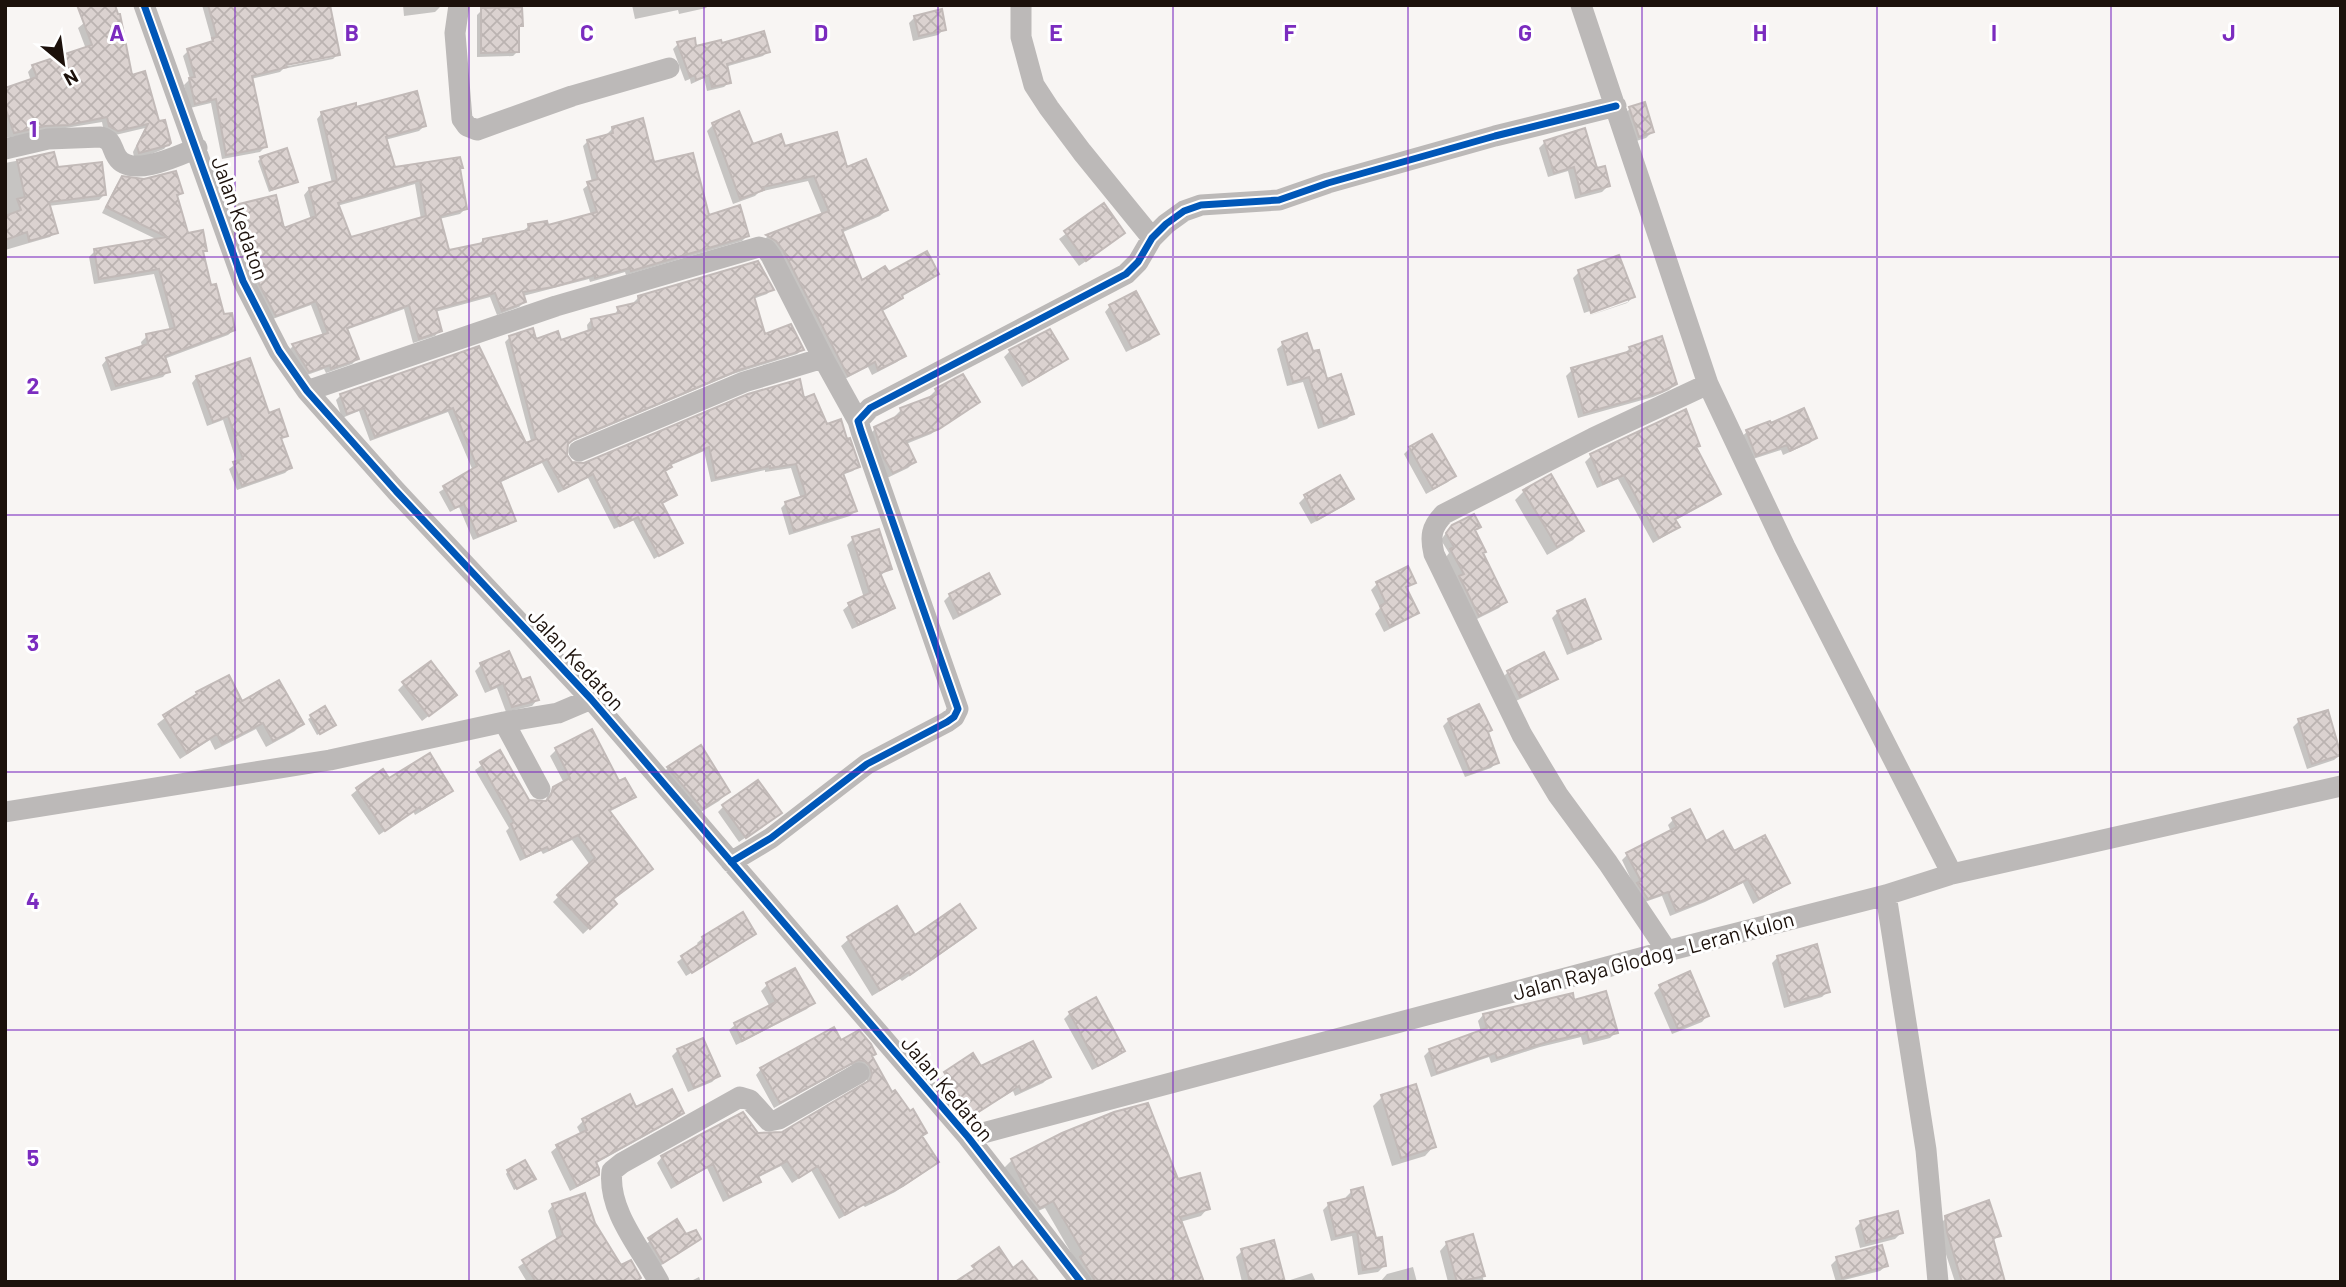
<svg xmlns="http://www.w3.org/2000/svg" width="2346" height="1287" font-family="Barlow,sans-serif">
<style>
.shadow{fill:#0003;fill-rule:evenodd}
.building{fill:url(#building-cross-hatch);stroke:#c2bab8;stroke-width:2;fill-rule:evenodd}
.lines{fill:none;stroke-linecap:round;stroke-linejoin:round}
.minor{stroke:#bcb9b8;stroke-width:21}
.cycleway-casing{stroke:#fff;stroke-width:11}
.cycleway{stroke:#0057b8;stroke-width:7}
.grid{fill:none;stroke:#7b2cbf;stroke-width:2;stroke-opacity:0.55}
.labels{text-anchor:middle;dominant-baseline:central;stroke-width:6;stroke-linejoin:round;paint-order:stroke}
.street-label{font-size:21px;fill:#1c110b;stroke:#fff}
.grid-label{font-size:23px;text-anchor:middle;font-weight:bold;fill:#7b2cbf;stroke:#fff;stroke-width:6;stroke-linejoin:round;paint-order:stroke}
</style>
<defs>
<pattern id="building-cross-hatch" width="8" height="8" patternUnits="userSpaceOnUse" patternTransform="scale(1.75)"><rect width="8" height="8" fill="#dbd2d0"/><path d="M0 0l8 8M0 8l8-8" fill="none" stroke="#bbb3b1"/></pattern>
</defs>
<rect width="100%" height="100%" fill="#f8f5f3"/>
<path class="shadow" d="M202,5H328L338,54L333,59L283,69L280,72L251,79L265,147L260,152L222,159L211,103L190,108L184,85L190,79L183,56L188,51L209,44L212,41ZM334,54V57L278,68L277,65Z
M403,5H440V7L435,12L404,16Z
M482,5H520L521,26L517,29L518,51L513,56L477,57V15L482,10Z
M632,5H709L706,8L679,14L678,10L635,19Z
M119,16L131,77L169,143L164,149L146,156L134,157L133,152L145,128L111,136L104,132L102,122L5,138V90L31,81L28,72L33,66L86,49L78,28L84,23Z
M915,17L944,29L938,35L913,41L909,23Z
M678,44L695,48L721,45L768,51L763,56L725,67L729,82L724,87L707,91L704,78L691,84L690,79L685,81L673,49Z
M355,109L424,126L419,131L385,140L393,169L458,170L465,209L460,214L439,219L448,253L477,246L483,240L523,231L529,226L546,227L591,215L583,189L592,182L583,146L588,141L608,136L607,134L613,128L707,217L747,236L742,241L626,275L625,272L590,282L589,279L523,296L524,302L519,307L497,315L490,297L435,312L440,330L435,336L413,343L404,309L346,330L357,359L352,364L326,373L324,369L304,376L288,351L293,346L323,336L311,305L270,320L251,283L231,212L236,207L283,230L311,220L304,195L309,189L332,183L317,119L322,113ZM415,184L421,219L350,239L337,206Z
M1630,109L1652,132L1646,138L1633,142L1624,114Z
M713,125L752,146L784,148L845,170L886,210L880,216L841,233L861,283L888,274H937L931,280L901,297L895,304L881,312L904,355L897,362L872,375L868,367L841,381L762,242L767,237L822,215L808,181L759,192L755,196L733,204L707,131Z
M1545,142L1596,170L1608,186L1602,192L1575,199L1568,171L1548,177L1539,148Z
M53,154L56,169L104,195L99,200L48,206L56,232L50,237L5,250V163Z
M261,158L296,181L269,192L258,161Z
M123,178L181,193L176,198L186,236L205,250L202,253L210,287L222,316L234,330L228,335L164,359L168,371L163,377L111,391L102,365L107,359L142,347L141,342L147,336L170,331L154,274L94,284L89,257L95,251L158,240L102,213L117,184Z
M1103,206L1117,239L1079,266L1059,239Z
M1579,272L1633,297L1627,303L1585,317L1628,302V298L1584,313L1573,278Z
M771,290L767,294L753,299L764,336L802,350L797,354L733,374L566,444L565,456L571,463L584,465L802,401L858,466L853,471L842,475L855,511L850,516L789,535L781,508L786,503L801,499L791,468L765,472V470L711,482L704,451L669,466L664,472L675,495L661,504L681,542L654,559L633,520L614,529L588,478L558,493L542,463L499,483L514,520L509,525L473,540L459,507L450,512L439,492L473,471L448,412L370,441L359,411L342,418L336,400L341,395L479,348L525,445L531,441L505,342L510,337L560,342L588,333L587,325L591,320L614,316L618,309L634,305V302L638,298Z
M1110,306L1156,334L1151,340L1126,352L1105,312Z
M1283,344L1326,381L1352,414L1347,419L1318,429L1303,382L1287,386L1277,349Z
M1630,348L1675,384L1669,390L1653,397L1578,418L1566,376L1572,370L1624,354Z
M1010,351L1065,358L1060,364L1022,387L1004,357Z
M197,377L268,415L286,435L280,441L290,468L285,473L237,490L229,469L237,463L223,420L207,426L192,383Z
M936,390L978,402L931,434L906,444L914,462L908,468L887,478L869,435L875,429L896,419L895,416L901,410L932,398L930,396Z
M1747,432L1815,437L1810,443L1783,455L1781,450L1750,460L1741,437Z
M1698,445L1695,448L1719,494L1713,500L1674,521L1677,526L1672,532L1653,543L1618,479L1597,488L1585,462L1591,456Z
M1410,448L1453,476L1448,482L1426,494L1404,454Z
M1340,477L1352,499L1346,505L1311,524L1299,503L1305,497Z
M1524,491L1582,530L1573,540L1547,555L1515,500Z
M1479,527L1473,532L1481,554L1505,602L1499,608L1473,621L1446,557L1449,553L1441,540L1446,533Z
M853,539L890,568L880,576L893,607L887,613L852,629L843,610L849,605L864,598L847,545Z
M1414,582L1405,589L1417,613L1411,618L1384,632L1375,614L1380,608L1371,590L1377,584Z
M998,594L992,600L953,620L944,601L950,595Z
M1558,612L1599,639L1593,644L1567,655L1552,618Z
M481,665L537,700L532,706L506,712L497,688L485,693L475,671Z
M1508,672L1555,678L1550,684L1514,702L1502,678Z
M404,684L449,700L422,721L398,690Z
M197,693L241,703L302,723L295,731L266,747L256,729L215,750L210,740L180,759L157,724Z
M325,709L331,727L317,735L308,719Z
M1449,720L1486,734L1497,762L1491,768L1465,777L1443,726Z
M2299,721L2340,755L2334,760L2307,769L2293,727Z
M591,732L618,784L633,797L628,802L609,812L611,900L615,904L583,934L553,902L590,865L572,840L543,854L541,851L520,861L506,831L509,828L475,770L500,752L528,802L546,803L547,795L564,783L550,756L556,750Z
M700,748L728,792L719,801L693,817L659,777L668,768Z
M388,780L451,791L445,797L415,815L413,811L379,835L351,795L357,790Z
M724,806L774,818L739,842L718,812Z
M1673,820L1706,843L1733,854L1787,883L1782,888L1753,904L1743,883L1705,902L1670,916L1662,896L1642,903L1622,860L1627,855L1671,832L1668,825Z
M974,928L967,936L902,981L900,979L872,996L841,946L849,939L915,938Z
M754,934L686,976L677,962L699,946L697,943L703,938Z
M1778,957L1828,991L1822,997L1784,1008L1772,963Z
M767,985L812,1003L807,1009L736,1045L729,1030L735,1025L770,1007L761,991Z
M1660,987L1707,1016L1702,1022L1672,1034L1654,993Z
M1573,1003L1616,1032L1610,1038L1583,1045L1581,1037L1540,1047L1491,1063L1489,1057L1431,1077L1424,1056L1430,1050L1481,1032L1478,1021L1483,1015Z
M1070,1013L1122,1051L1117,1057L1092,1070L1064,1019Z
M841,1042L870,1057L937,1162L931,1168L895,1192L865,1207L863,1205L839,1219L811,1170L792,1183L781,1166L757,1178L759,1182L753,1187L723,1202L707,1168L671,1189L657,1163L662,1157L757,1135L783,1133L866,1085L867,1081L865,1072L859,1067L851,1065L774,1108L756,1075L761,1069Z
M678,1050L718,1076L712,1082L688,1092L672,1056Z
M972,1056L980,1069L1049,1077L1043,1083L1015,1096L1013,1091L965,1120L939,1079Z
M1382,1097L1434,1146L1425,1156L1392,1166L1373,1106Z
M636,1110L682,1113L676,1119L595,1164L597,1174L591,1180L570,1191L551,1152L557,1147L581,1135L577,1127L583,1121Z
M1012,1160L1177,1181L1208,1208L1201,1216L1180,1222L1200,1282H1083L1077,1263L1045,1208L1031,1214L1004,1168Z
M508,1171L531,1181L514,1190L506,1174Z
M1352,1191L1384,1266L1378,1272L1358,1275L1352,1236L1331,1241L1323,1210L1329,1204L1346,1200V1197Z
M553,1205L594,1223L620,1267L565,1282H527L518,1267L557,1240L548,1211Z
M1946,1218L1999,1235L1992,1242L2003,1282H1955L1941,1239L1940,1224Z
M677,1222L686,1236L699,1239L657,1268L643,1246Z
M1861,1222L1901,1233L1895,1239L1860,1248L1855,1228Z
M1472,1236L1484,1282H1448L1440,1251L1447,1243Z
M1242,1251L1284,1282L1312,1273L1316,1282H1242L1236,1257Z
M1837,1259L1886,1266L1880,1271L1836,1282L1831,1265Z
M1413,1267L1417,1282H1380L1387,1274Z
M699,1277L701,1282H689Z"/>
<path class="building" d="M77,5H115L118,14H120L132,75L145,71L159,121L165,120L171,143L169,145L139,153L137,146L148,124L118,131L109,126L107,117L68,125L45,126L14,133L5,107V88L37,77L32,65L92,45Z
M208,5H330L340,55L286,65L287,67L252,76L267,147L226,155L216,99L195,104L189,78L195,77L187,49L213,41L212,38L217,37Z
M522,7L523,26H519V52L481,53V8Z
M942,9L946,30L919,36L914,16Z
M764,31L770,52L727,64L731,83L712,87L709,75L696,80L695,75L690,77L677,42L695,38L696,46L721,40L722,43Z
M417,91L426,126L386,137L395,167L460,157L463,168H460L467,209L440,216L449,250L483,243V239L529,230L528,224L547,221L548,225L597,212L587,182L598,179L587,140L613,133L612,127L643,118L654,162L693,153L709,215L740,205L749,236L631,271L630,268L595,278V275L553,287L523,292L526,302L502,311L495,293L436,309L442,331L419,339L409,305L347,328L359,359L331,369L330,365L309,372L292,344L328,333L316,301L276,316L256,278L235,205L276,195L284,228L316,216L309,188L337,180L321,112L356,103V107ZM420,180L426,216L351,237L338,203Z
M1645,102L1654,132L1639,137L1629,107Z
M739,111L753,144L781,134L785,146L837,132L847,167L866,159L888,210L842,230L862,280L885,266L889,272L927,251L939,274L902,295L903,298L882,310L906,356L878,370L875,362L848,376L783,250L776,241L766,235L829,211L814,176L763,187L764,190L740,199L712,123Z
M1585,128L1597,168L1605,166L1610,186L1581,194L1574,167L1554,173L1544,141Z
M287,148L298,182L271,190L260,157Z
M54,152L58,167L102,162L106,195L49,202L58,233L29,241L27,232L5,240V216L21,210L17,199L25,197L17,160Z
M176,171L183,193L177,195L188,233L203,230L207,251H203L211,285L216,284L224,314L232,313L235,330L165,356L170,372L116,386L106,358L148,344L146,334L175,328L159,269L99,279L94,249L167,237L106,207L122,176L144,179Z
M1104,203L1125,233L1086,261L1064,231Z
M1619,255L1635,297L1591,313L1578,270Z
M758,261L774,290L754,296L765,334L791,324L804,350L739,370L574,439L568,444L567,455L572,462L584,463L748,394L800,379L804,398L814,394L827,424L841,419L847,439L850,438L860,467L843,473L857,511L794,531L785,502L806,495L796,464L770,468V466L716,478L709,447L670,464L672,467L665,471L677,495L662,503L683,543L659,556L638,517L620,526L593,474L564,489L547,459L500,481L516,521L478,536L464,504L455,508L443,486L477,466L453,408L375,437L364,408L347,414L340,394L479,346L526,443L536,439L509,336L533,328L536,339L558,331L561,340L593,329L591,319L619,313L617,307L639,302L638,296Z
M1136,291L1159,334L1132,348L1109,305Z
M1050,329L1068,359L1029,382L1009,350Z
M1307,333L1313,351L1319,350L1327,379L1341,374L1354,414L1324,424L1309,377L1293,382L1282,342Z
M1662,336L1677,384L1661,392L1584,413L1571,368L1631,351L1629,347Z
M250,358L269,413L279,409L288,436L281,438L292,468L242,486L233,462L243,459L228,416L213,422L196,376Z
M963,374L980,402L939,429L906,441L916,462L893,473L884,458L874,427L902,414L900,408L938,394L935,389Z
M1804,408L1817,438L1790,451L1787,445L1756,456L1746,430L1770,421L1771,423Z
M1686,409L1700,446L1696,447L1721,494L1675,519L1680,527L1659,538L1624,475L1603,484L1590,454Z
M1432,434L1456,476L1433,489L1409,447Z
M1551,474L1584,531L1557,547L1523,490Z
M1340,475L1354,499L1317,520L1304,495Z
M1474,514L1481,527L1475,530L1486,552L1483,553L1507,602L1479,616L1459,576L1464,574L1450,549L1454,547L1446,533L1452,525Z
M879,529L892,569L880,573L895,608L858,625L848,603L870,593L852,537Z
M1408,566L1416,583L1406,587L1419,613L1390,627L1380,606L1386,603L1376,582Z
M989,573L1000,594L959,615L949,594Z
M1585,599L1601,639L1573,650L1557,611Z
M509,651L522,680L530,677L539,700L512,707L503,683L491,689L480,663Z
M1544,652L1558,679L1520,697L1507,671Z
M431,661L457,695L429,716L402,682Z
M229,675L242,701L279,680L304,724L273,741L263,723L222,744L217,734L187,753L163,715L197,694L196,692Z
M1479,704L1492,730L1488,732L1499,763L1471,773L1448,719Z
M325,706L336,725L320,734L310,715Z
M2328,710L2341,755L2312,764L2298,719Z
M592,729L619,781L625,778L636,797L609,810L653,869L613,899L617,904L590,929L557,895L595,858L578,835L549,850L547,847L526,857L511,824L514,822L480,762L500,750L529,800L546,801L551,795L553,787L570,778L555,748Z
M701,745L730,792L703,809L667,767Z
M430,753L453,791L421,810L420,807L385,831L356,788L383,769L389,778Z
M758,780L782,813L746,838L722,805Z
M1690,809L1706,841L1723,831L1734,851L1765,835L1790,883L1759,899L1748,879L1712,897L1676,911L1668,892L1648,899L1637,883L1641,881L1626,853L1677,827L1672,818Z
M960,904L976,928L910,975L909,972L880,990L847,937L897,906L915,935Z
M743,912L756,934L692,973L681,956L704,941L702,937Z
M1817,944L1830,992L1790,1003L1777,956Z
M795,968L815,1003L742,1041L734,1023L776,1002L766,983Z
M1690,971L1709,1016L1678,1029L1659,985Z
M1606,991L1618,1033L1589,1040L1587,1033L1547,1042L1497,1058L1495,1053L1437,1073L1429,1049L1487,1028L1483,1014L1573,993L1574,1000Z
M1096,997L1125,1051L1098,1066L1069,1012Z
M834,1027L841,1040L859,1030L871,1044L876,1054L872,1056L892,1092L895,1090L910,1111L913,1109L927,1133L922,1136L939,1162L903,1186L871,1203L870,1201L845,1215L818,1166L799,1178L787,1161L758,1176L761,1182L729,1197L713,1164L677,1184L661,1156L696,1137L743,1112L758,1133L782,1132L870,1080L872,1074L870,1066L865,1061L858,1060L780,1103L760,1068Z
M703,1038L720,1076L694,1088L677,1049Z
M1033,1041L1051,1077L1021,1091L1019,1086L972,1116L944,1072L973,1053L981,1066Z
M1416,1084L1436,1147L1401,1158L1381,1095Z
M672,1089L684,1113L596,1162L599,1169V1175L577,1186L556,1145L587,1130L582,1119L630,1094L636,1107Z
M1148,1103L1178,1179L1200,1173L1210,1209L1180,1217L1204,1282H1096L1080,1257L1084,1254L1053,1201L1040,1208L1027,1192L1011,1159L1062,1133L1114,1112Z
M525,1160L536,1179L517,1189L507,1170Z
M1363,1187L1376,1238L1382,1237L1386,1266L1363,1270L1357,1231L1336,1236L1328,1203L1352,1197L1351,1190Z
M585,1193L595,1223L621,1265L631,1260L641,1278L635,1282H536L522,1260L563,1235L552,1204Z
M1989,1200L2001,1236L1993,1238L2005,1282H1962L1947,1232L1945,1216Z
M1898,1211L1903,1233L1866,1243L1860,1221Z
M677,1219L686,1234L696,1230L701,1239L663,1263L648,1238Z
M1473,1234L1485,1276L1457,1282L1446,1242Z
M1274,1240L1285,1282H1250L1241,1249Z
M1882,1245L1888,1266L1842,1278L1836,1257Z
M999,1247L1013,1268L1022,1261L1039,1282H955L975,1269L972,1266Z"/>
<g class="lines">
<path class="minor" d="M144,5L243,281L279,351L307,391L396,491L591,699L968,1137L1081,1282
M459,5L455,33L462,119L467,126L477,130L572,96L669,68
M1021,5V37L1034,85L1049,108L1082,152L1152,238
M1581,5L1708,384L1785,547L1952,874
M5,149L48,139L101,137C114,141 111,148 117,157C131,179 180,155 197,148
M307,391L556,306L759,247L766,249L771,256L823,358L858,421
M579,451L744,382L823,358
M504,722L540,789
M5,812L330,760L504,722L558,713L591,699
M731,862L771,838L867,764L947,722L954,717L958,709L861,431L858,421L870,408L1126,274L1138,262L1152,238L1166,224L1184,211L1201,205L1279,200L1328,183L1495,136L1616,106
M1886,895L1926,1150L1938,1282
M1667,951L1608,863L1558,795L1522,735L1434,554C1430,537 1431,527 1444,514L1593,438L1708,384
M968,1137L1667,951L1886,895L1952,874L2341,786
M659,1282C641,1249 607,1210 612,1171L622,1163L740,1097L750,1100L769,1121L779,1119L859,1073"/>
<g class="cycleway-casing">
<path id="cycleway" d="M144,5L243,281L279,351L307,391L396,491L591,699L968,1137L1081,1282
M731,862L771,838L867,764L947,722L954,717L958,709L861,431L858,421L870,408L1126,274L1138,262L1152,238L1166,224L1184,211L1201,205L1279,200L1328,183L1495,136L1616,106"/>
</g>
<use href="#cycleway" class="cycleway"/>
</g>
<path class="grid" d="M235,5V1282M469,5V1282M704,5V1282M938,5V1282M1173,5V1282M1408,5V1282M1642,5V1282M1877,5V1282M2111,5V1282M5,257H2341M5,515H2341M5,772H2341M5,1030H2341"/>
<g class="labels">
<g class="street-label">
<text transform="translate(241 218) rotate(70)">Jalan Kedaton</text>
<text transform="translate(577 659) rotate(47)">Jalan Kedaton</text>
<text transform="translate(1653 955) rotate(-15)">Jalan Raya Glodog - Leran Kulon</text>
<text transform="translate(948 1088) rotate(50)">Jalan Kedaton</text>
</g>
</g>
<g class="grid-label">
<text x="117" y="41">A</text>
<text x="352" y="41">B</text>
<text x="587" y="41">C</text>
<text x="821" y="41">D</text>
<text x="1056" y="41">E</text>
<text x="1290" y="41">F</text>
<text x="1525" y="41">G</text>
<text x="1760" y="41">H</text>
<text x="1994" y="41">I</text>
<text x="2229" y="41">J</text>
<text x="33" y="137">1</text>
<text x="33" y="394">2</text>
<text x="33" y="651">3</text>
<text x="33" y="909">4</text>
<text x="33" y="1166">5</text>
</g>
<rect width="2346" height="1287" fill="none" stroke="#1c110b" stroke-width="14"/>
<g transform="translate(63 63) rotate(151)" stroke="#ffffff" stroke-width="5" paint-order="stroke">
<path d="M0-5L12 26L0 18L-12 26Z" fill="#1c110b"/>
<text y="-10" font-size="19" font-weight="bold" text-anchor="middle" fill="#1c110b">N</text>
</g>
</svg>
